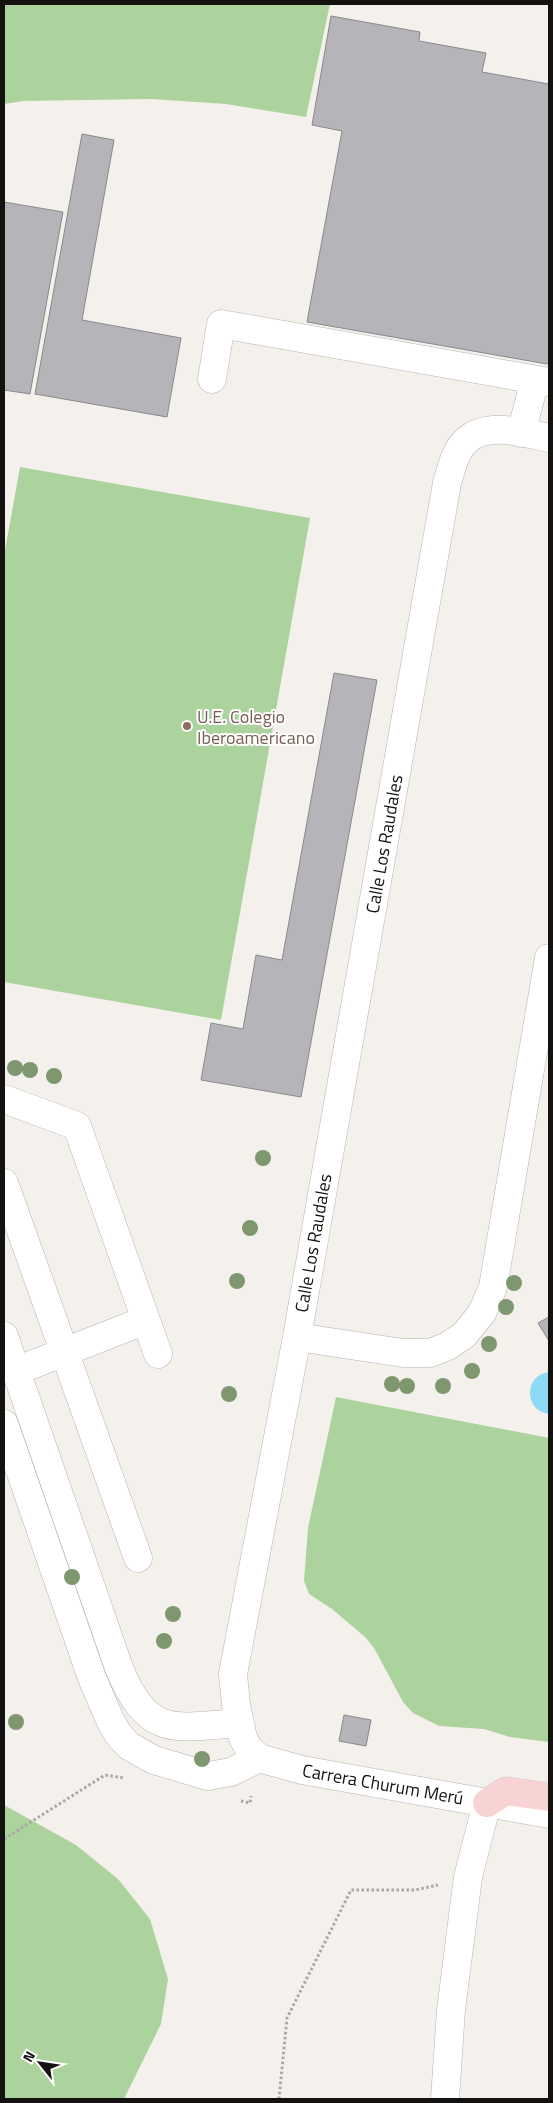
<svg xmlns="http://www.w3.org/2000/svg" width="553" height="2103" font-family="'Titillium Web',sans-serif">
<style>
.green{fill:#acd39e}
.water{fill:#8ddaf6}
.building{fill:#b5b4b9;stroke:#89888d}
.lines{fill:none;stroke-linecap:round;stroke-linejoin:round}
.minor-casing{stroke:#b6b4af;stroke-width:29}
.major-casing{stroke:#d0d0cf;stroke-width:29}
.path{stroke:#a9a7a3;stroke-width:3;stroke-dasharray:2.5 2.5;stroke-linecap:butt}
.minor{stroke:#fff;stroke-width:28}
.major{stroke:#f7d3d4;stroke-width:28}
.tree{fill:#7f976e}
.education-dot{fill:#8d6e63;stroke:#fff;stroke-width:2}
.labels{text-anchor:middle;dominant-baseline:central;stroke-width:4;stroke-linejoin:round;paint-order:stroke}
.education-label{font-size:18px;fill:#785e54;stroke:#fff;text-anchor:start}
.street-label{font-size:18px;fill:#131210;stroke:#fff}
</style>
<rect width="100%" height="100%" fill="#f4f1ec"/>
<path class="green" d="M4,4H330L306,117L226,104L151,99L23,101L4,104Z
M20,467L310,518L221,1020L4,982V556Z
M336,1397L549,1438V1742L510,1737L484,1729L439,1726L413,1713L403,1702L374,1648L365,1637L332,1609L309,1594L304,1581L308,1528Z
M4,1805L76,1845L118,1879L150,1919L168,1979L161,2024L124,2099H4Z"/>
<path class="water" d="M549,1372V1414C523,1410 524,1375 549,1372Z"/>
<path class="building" d="M331,16L420,32L419,41L486,53L482,72L549,84V363L547,364L307,322L342,131L312,125Z
M82,134L114,140L82,320L181,338L167,417L35,394Z
M4,202L63,212L30,394L4,390Z
M334,673L377,680L301,1097L201,1080L211,1023L243,1029L256,955L282,960Z
M549,1317V1341L538,1323Z
M344,1715L371,1720L366,1746L339,1741Z"/>
<g class="lines">
<g class="minor-casing">
<path id="minor" d="M212,379L221,324L549,382
M521,433L535,380
M549,438C525,433 487,421 466,441C455,450 451,470 447,483L297,1337L233,1674L236,1705L243,1738L249,1749L259,1758L302,1770L549,1814
M4,1099L77,1126L158,1354
M4,1183L138,1558
M4,1336L119,1668C148,1738 173,1728 239,1723
M297,1337L403,1353H430L448,1346L464,1335L482,1313L493,1287L549,958
M16,1371L146,1320
M4,1424L92,1678L110,1720L118,1734L129,1746L154,1760L208,1776L231,1772L259,1758
M445,2099L451,2010L468,1877L487,1803"/>
</g>
<g class="major-casing">
<path id="major" d="M487,1803L506,1791L549,1797"/>
</g>
<path class="path" d="M241,1801L250,1803L251,1796
M4,1839L105,1775L124,1778
M279,2099L287,2018L351,1890H415L438,1885"/>
<use href="#minor" class="minor"/>
<use href="#major" class="major"/>
</g>
<g class="tree">
<circle cx="15" cy="1068" r="8"/>
<circle cx="30" cy="1070" r="8"/>
<circle cx="54" cy="1076" r="8"/>
<circle cx="263" cy="1158" r="8"/>
<circle cx="250" cy="1228" r="8"/>
<circle cx="237" cy="1281" r="8"/>
<circle cx="514" cy="1283" r="8"/>
<circle cx="506" cy="1307" r="8"/>
<circle cx="489" cy="1344" r="8"/>
<circle cx="472" cy="1371" r="8"/>
<circle cx="392" cy="1384" r="8"/>
<circle cx="407" cy="1386" r="8"/>
<circle cx="443" cy="1386" r="8"/>
<circle cx="229" cy="1394" r="8"/>
<circle cx="72" cy="1577" r="8"/>
<circle cx="173" cy="1614" r="8"/>
<circle cx="164" cy="1641" r="8"/>
<circle cx="16" cy="1722" r="8"/>
<circle cx="202" cy="1759" r="8"/>
</g>
<circle class="education-dot" cx="187" cy="726" r="5"/>
<g class="labels">
<g class="education-label">
<text x="197" y="716">U.E. Colegio<tspan x="197" dy="21">Iberoamericano</tspan></text>
</g>
<g class="street-label">
<text transform="translate(384 844) rotate(-80)">Calle Los Raudales</text>
<text transform="translate(313 1243) rotate(-80)">Calle Los Raudales</text>
<text transform="translate(383 1784) rotate(10)">Carrera Churum Merú</text>
</g>
</g>
<rect width="553" height="2103" fill="none" stroke="#131210" stroke-width="10"/>
<g transform="translate(40 2063) rotate(300)" stroke="#ffffff" stroke-width="4" paint-order="stroke">
<path d="M0-4L9 19L0 12L-9 19Z" fill="#131210"/>
<text y="-8" font-size="14" font-weight="bold" text-anchor="middle" fill="#131210">N</text>
</g>
</svg>
